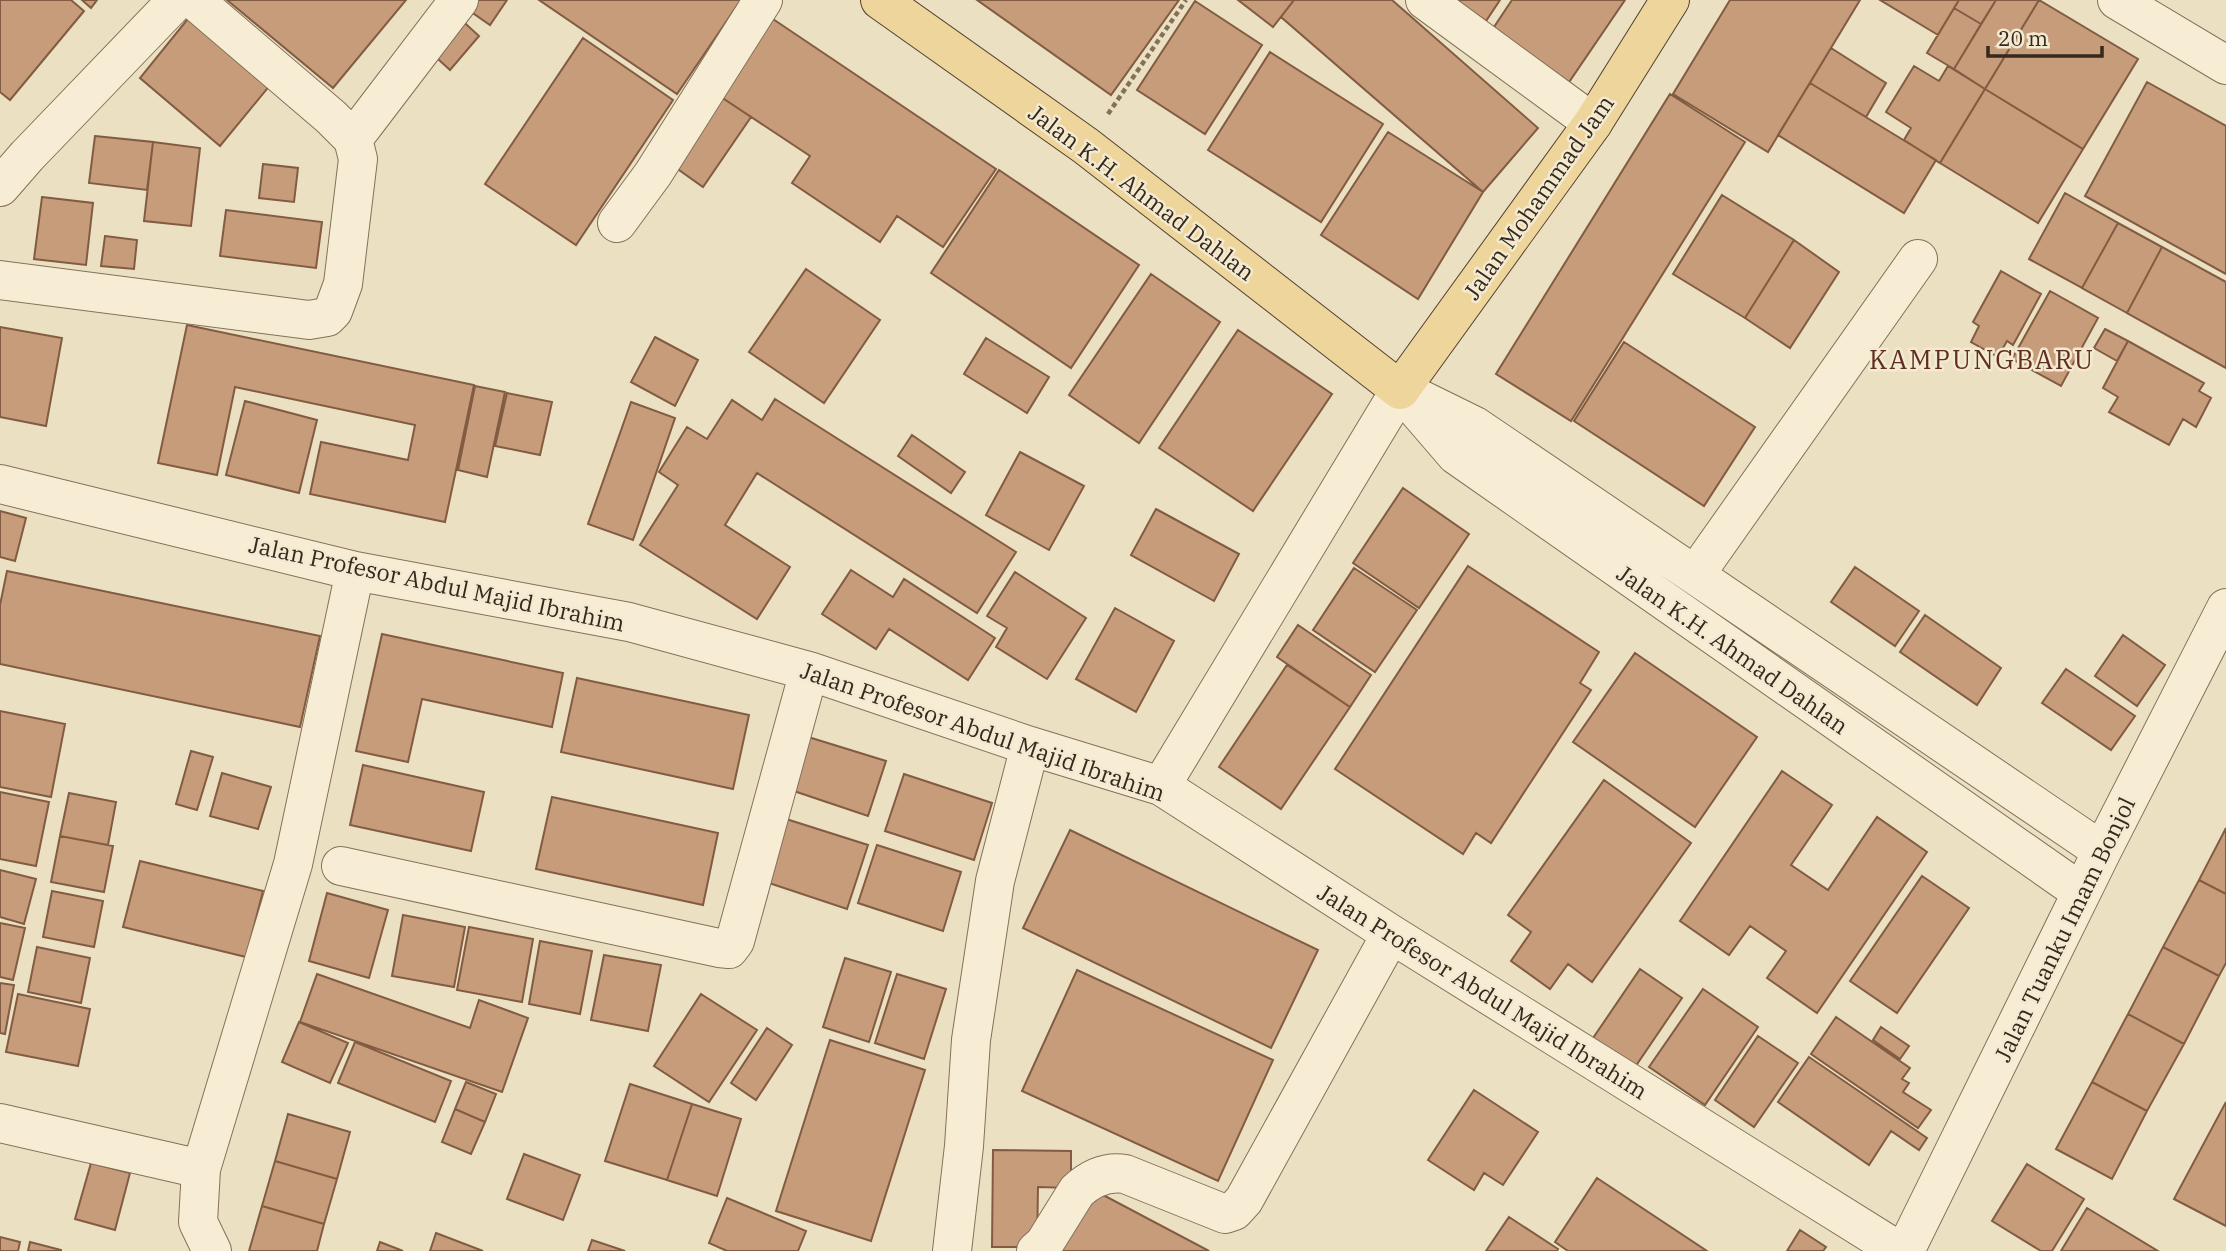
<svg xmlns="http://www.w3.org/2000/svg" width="2226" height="1251" font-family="'IBM Plex Serif',serif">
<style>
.building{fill:#c79c7a;stroke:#825c42;stroke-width:2}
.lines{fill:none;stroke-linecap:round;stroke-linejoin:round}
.minor-casing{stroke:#84715a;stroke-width:40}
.major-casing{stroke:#52402f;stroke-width:40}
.path{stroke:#84715a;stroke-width:4.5;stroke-dasharray:5 3.5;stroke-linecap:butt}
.minor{stroke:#f7edd5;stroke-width:38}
.major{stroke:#edd59c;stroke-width:38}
.labels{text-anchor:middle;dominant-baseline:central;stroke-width:5;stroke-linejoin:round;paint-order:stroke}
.street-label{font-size:23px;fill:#35291e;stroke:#f3ead1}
.quarter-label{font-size:26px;letter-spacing:2px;fill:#5f2e20;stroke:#f3ead1}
</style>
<rect width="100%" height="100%" fill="#ebe0c2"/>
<path class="building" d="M0,0H71L84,11L10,100L0,92Z
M82,0H97L91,8Z
M227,0H406L333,88Z
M474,0H507L490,25L467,9Z
M539,0H741L677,94Z
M977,0H1179L1111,95Z
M1238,0H1294L1273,27Z
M1294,0H1392L1538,128L1483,192L1281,17Z
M1456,0H1500L1486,21Z
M1512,0H1625L1565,88L1488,36Z
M1730,0H1860L1768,152L1673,94Z
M1880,0H1959L1938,35Z
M1959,0H1996L1981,24L1954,8Z
M1996,0H2039L1985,89L1954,69Z
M2039,0L2138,59L2083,149L1985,89Z
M1195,1L1262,45L1205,134L1137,90Z
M1954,8L1981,24L1954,69L1927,53Z
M195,10L276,78L220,146L140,78Z
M764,13L996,169L943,247L897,216L880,242L792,183L810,156L712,91Z
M456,15L479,36L450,70L427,49Z
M583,38L673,100L576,245L485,184Z
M1831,48L1886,83L1866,117L1810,83Z
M1270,52L1383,124L1321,222L1208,150Z
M1914,66L1939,81L1948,66L1985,89L1940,163L1904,140L1911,128L1886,112Z
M2147,82L2226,126V274L2085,196Z
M1810,83L1936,160L1904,213L1778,135Z
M1985,89L2083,149L2038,223L1940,163Z
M712,91L751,117L703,187L665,160Z
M1670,94L1745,142L1571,421L1496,374Z
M1388,132L1483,192L1418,299L1321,235Z
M95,136L153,142L147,190L89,183Z
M153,142L200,148L191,226L144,221Z
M263,164L298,168L294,202L259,198Z
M999,170L1139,265L1071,368L931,273Z
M2065,193L2118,223L2082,288L2029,259Z
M1722,195L1794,240L1745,318L1673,274Z
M42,197L93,203L86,265L34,259Z
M226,210L322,222L316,268L220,256Z
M2118,223L2162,247L2127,313L2082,288Z
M105,236L137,240L134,269L101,266Z
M1794,240L1839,272L1790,348L1745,318Z
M2162,247L2226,282V368L2127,313Z
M806,269L880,320L824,403L749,352Z
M2001,271L2041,294L2013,345L2007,341L1998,357L1971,342L1979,326L1973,322Z
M1151,274L1220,322L1139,443L1069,395Z
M2050,291L2098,318L2061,386L2012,359Z
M187,325L474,385L445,522L310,494L321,442L408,460L415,425L235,387L217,475L158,463Z
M0,327L62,338L46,426L0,417Z
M2105,329L2128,341L2117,361L2094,348Z
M1238,330L1332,394L1253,511L1159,448Z
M655,337L698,360L675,406L631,382Z
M986,338L1049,377L1027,413L964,374Z
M2128,341L2204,383L2199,391L2211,398L2196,427L2183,419L2169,445L2109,412L2118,397L2103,388Z
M1624,342L1755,427L1704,506L1574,421Z
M475,386L505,392L487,477L458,470Z
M507,393L552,402L540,455L495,446Z
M775,399L1016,552L977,613L757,473L725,525L790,567L757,619L640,545L678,485L659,472L687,427L707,439L732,400L762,420Z
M245,401L317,420L299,493L226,475Z
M631,402L675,418L633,540L588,524Z
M912,435L965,472L951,493L898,456Z
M1020,452L1084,486L1049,550L986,515Z
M1403,488L1469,534L1419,608L1353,563Z
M1156,509L1239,554L1214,601L1131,555Z
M0,511L26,518L15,561L0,557Z
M1468,566L1599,652L1580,683L1591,690L1491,843L1476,833L1463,854L1335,769Z
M1855,567L1919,611L1895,646L1831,602Z
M1354,568L1417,610L1375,672L1313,630Z
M851,570L893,597L904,579L995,638L968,680L889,629L876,649L822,614Z
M7,571L320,636L300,727L0,664V605Z
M1015,572L1086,618L1047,679L996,647L1007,628L987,616Z
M1115,608L1174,641L1136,712L1076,679Z
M1925,615L2001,668L1977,705L1900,652Z
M1298,625L1371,675L1350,707L1277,657Z
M382,634L563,673L552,727L422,699L408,762L356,751Z
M2123,635L2165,665L2137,706L2095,676Z
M1635,653L1757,737L1695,827L1573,742Z
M1287,665L1350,707L1281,809L1219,767Z
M2066,669L2135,716L2111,750L2042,703Z
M577,678L749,715L733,789L561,752Z
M0,711L65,724L51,797L0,787Z
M805,736L886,761L868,816L788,789Z
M191,751L213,757L197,810L176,804Z
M363,765L484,792L471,851L350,825Z
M1782,771L1832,805L1791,865L1828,890L1877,817L1927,852L1817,1013L1767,978L1786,951L1750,926L1729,955L1680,921Z
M222,773L271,787L258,829L210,816Z
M904,774L992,803L974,860L885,831Z
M1604,780L1691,843L1592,982L1568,964L1550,989L1511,961L1531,932L1508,915Z
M0,792L49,802L36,866L0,859Z
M69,793L116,802L108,845L60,836Z
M552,797L718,833L703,905L536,869Z
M783,818L868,845L847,909L763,881Z
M2226,828V894L2199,880Z
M1070,830L1318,950L1271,1048L1023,928Z
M60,836L113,846L104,892L51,882Z
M877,845L961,872L943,931L858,903Z
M140,861L263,891L246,957L123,927Z
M0,870L36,879L24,924L0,917Z
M1922,876L1969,908L1897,1013L1850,981Z
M2199,880L2226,894V963L2219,976L2163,947Z
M52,891L103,901L94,947L43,937Z
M327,893L388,910L369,978L309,961Z
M403,915L465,927L454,987L392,976Z
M0,923L25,928L13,980L0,977Z
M469,927L533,939L522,1002L457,990Z
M540,941L592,951L580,1014L529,1004Z
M37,947L90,958L81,1003L28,992Z
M2163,947L2219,976L2184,1044L2128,1014Z
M604,955L661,965L648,1031L591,1020Z
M845,958L891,972L869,1042L823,1027Z
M1640,969L1682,998L1633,1070L1591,1041Z
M1077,970L1273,1060L1218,1181L1022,1091Z
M317,974L470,1028L479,1000L528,1018L502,1092L300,1022Z
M897,974L946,989L924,1059L875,1043Z
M0,983L14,985L5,1034L0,1033Z
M1703,989L1758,1027L1705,1105L1649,1067Z
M18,994L90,1009L78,1066L6,1052Z
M701,994L757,1030L709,1102L654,1066Z
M2128,1014L2184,1044L2147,1111L2092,1082Z
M1836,1017L1910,1068L1902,1079L1909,1083L1903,1092L1931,1110L1918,1128L1811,1054Z
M299,1022L348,1043L330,1083L282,1062Z
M1881,1027L1909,1046L1900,1059L1873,1040Z
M767,1028L792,1045L756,1100L731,1083Z
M1758,1036L1798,1063L1754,1127L1715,1100Z
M830,1040L925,1070L871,1241L776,1211Z
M355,1042L451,1081L435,1122L338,1083Z
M1809,1057L1927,1138L1919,1150L1891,1131L1869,1165L1778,1102Z
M466,1082L496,1094L485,1122L455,1109Z
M2092,1082L2147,1111L2112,1179L2056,1149Z
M630,1084L692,1104L667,1180L605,1161Z
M1474,1090L1538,1132L1503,1185L1484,1173L1474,1190L1428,1160Z
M2226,1102V1226L2174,1199Z
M692,1104L741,1119L717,1196L667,1180Z
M455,1109L485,1122L471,1154L442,1142Z
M288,1114L350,1132L337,1179L275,1161Z
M993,1150L1071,1151V1188L1038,1187L1037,1247H992Z
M524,1154L580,1175L563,1220L507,1199Z
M275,1161L337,1179L324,1224L262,1206Z
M91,1163L130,1173L115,1230L75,1219Z
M2027,1164L2084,1199L2052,1251H2041L1992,1221Z
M1597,1178L1707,1251H1568L1555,1242Z
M1088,1187L1209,1251H1054Z
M727,1198L806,1231L798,1251H727L709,1243Z
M262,1206L324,1224L317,1251H249Z
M2087,1208L2158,1251H2061Z
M1509,1217L1558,1249L1557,1251H1486Z
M1800,1230L1826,1247L1823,1251H1787Z
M436,1233L483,1251H430Z
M0,1237L20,1242L18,1251H0Z
M592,1240L625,1251H588Z
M30,1242L61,1250V1251H28Z
M380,1242L403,1251H377Z"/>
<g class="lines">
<g class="minor-casing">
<path id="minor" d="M1425,0L1593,123
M2117,0L2226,65
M353,139L459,0
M0,187L27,156L177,0
M617,223L653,174L763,0
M0,280L309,320L327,317L333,311L343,284L358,159L353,139L331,117L194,0
M1400,390L1456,455L2081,892
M1414,396L1475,426L2102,851
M0,484L355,571L629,622L809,671L1030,746L1161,786L1391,934L1899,1251
M1695,575L1918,259
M1161,786L1400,390
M341,866L719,948L729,949L735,941L809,671
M0,1123L201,1169
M212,1251L198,1222L201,1169L293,864L355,571
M952,1251L964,1146L971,1040L995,881L1030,746
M1036,1251L1044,1244L1077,1191C1090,1179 1106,1171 1125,1174L1225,1214L1234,1211L1244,1200L1391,934
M1905,1251L2102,851L2226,608"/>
</g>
<g class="major-casing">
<path id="major" d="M880,0L1086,146L1400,390L1593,123L1670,0"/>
</g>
<path class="path" d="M1108,114L1186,0"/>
<use href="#minor" class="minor"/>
<use href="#major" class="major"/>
</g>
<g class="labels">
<g class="street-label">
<text transform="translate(1142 192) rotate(37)">Jalan K.H. Ahmad Dahlan</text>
<text transform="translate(1538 197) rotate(-55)">Jalan Mohammad Jam</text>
<text transform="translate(437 583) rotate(12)">Jalan Profesor Abdul Majid Ibrahim</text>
<text transform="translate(1733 649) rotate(35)">Jalan K.H. Ahmad Dahlan</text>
<text transform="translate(983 731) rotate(19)">Jalan Profesor Abdul Majid Ibrahim</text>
<text transform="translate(2064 929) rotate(-64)">Jalan Tuanku Imam Bonjol</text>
<text transform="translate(1483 991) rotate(32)">Jalan Profesor Abdul Majid Ibrahim</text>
</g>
<g class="quarter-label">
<text x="1982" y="359">KAMPUNGBARU</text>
</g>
</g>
<path d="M1988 46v10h114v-10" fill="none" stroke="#35291e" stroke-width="3.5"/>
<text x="1998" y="46" font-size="21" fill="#35291e" stroke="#f3ead1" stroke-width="5" paint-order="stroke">20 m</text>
</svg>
